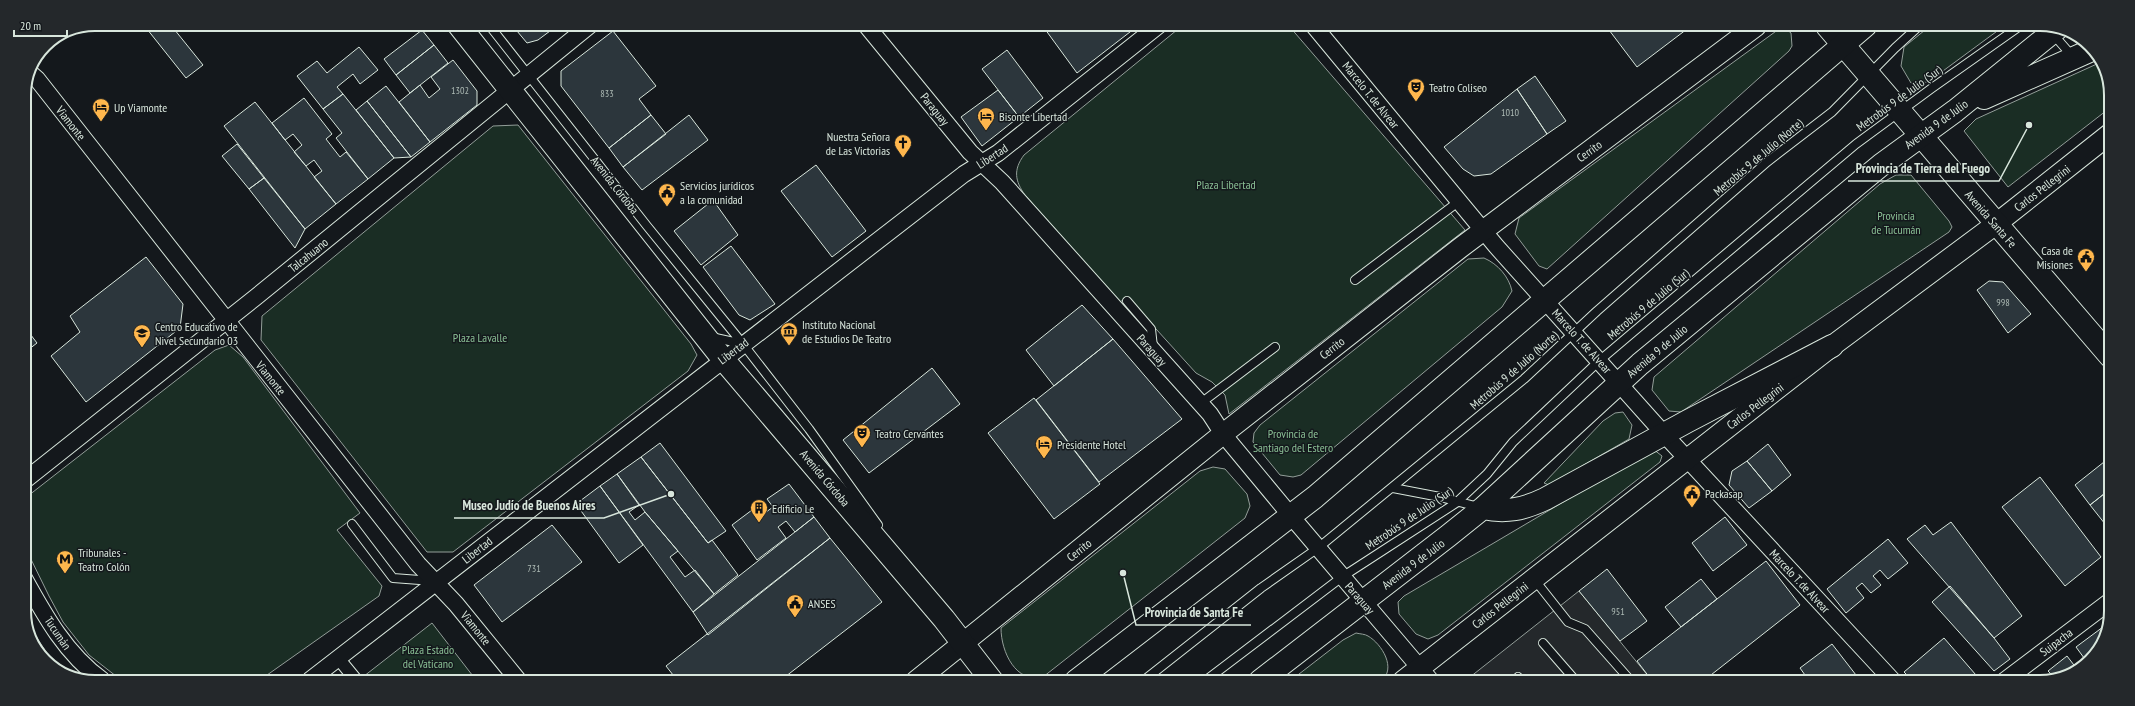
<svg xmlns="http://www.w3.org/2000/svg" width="2135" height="706" font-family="'PT Sans Narrow',sans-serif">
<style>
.green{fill:#1a2d24;stroke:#939e99}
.parking{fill:#24282b;stroke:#939e99}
.building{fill:#2c363c;stroke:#d8e6dc}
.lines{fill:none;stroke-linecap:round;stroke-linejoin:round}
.service-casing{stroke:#d8e6dc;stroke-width:10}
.pedestrian-casing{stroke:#d8e6dc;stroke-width:14}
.minor-casing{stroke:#d8e6dc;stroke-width:18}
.tertiary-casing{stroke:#d8e6dc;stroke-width:22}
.secondary-casing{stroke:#d8e6dc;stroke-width:24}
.primary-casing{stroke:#d8e6dc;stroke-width:24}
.trunk-casing{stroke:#d8e6dc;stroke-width:24}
.service{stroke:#14181c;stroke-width:8}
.pedestrian{stroke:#14181c;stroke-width:12}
.minor{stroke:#14181c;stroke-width:16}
.tertiary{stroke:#14181c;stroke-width:20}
.secondary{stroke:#14181c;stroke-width:22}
.primary{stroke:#14181c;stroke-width:22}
.trunk{stroke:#14181c;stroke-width:22}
.labels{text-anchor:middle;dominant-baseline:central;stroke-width:3;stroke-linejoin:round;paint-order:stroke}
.number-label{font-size:10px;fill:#adbab4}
.poi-label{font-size:12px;fill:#d8e6dc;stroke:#14181c;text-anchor:start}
.street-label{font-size:12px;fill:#d8e6dc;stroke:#14181c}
.park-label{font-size:12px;fill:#8ac095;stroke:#14181c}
.rim{fill:none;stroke:#d8e6dc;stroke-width:2}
.leader{fill:none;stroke:#d8e6dc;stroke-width:1.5}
.callout-dot{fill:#d8e6dc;stroke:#14181c;stroke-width:1.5}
.callout-label{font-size:13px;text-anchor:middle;font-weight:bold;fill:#d8e6dc;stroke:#14181c;stroke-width:3;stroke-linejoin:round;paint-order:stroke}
</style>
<rect width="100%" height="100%" fill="#14181c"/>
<path class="green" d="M1183,25L1289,26L1465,230L1229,414L1225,395L1212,382L1196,373L1127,297L1120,302L1025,195C1015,181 1013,170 1024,155Z
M1930,26H2004L1928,82L1911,83L1901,66L1904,47Z
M1779,29H1786L1791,33L1792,46L1789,51L1547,269L1539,266L1515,234L1519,218Z
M2099,63L2111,91V107L2008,187L1964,131L1976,119Z
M518,125L691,344L697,355L688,371L453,552H427L261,340L262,316L493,126Z
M1896,175H1911L1949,221L1952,227L1949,232L1681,412L1669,411L1652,390L1654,377L1880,184Z
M1484,258C1498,264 1509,277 1512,291L1502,307L1301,475L1293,477L1280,475L1253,442L1254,433L1260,425L1468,259Z
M229,345L243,357L360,513L337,530L382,586L379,596L260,680H121L89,655L63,622L49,596L24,545V499L215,350Z
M1623,412L1632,425L1629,439L1549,485L1544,483L1603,421L1615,413Z
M1653,449L1662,456L1660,462L1438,635L1428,639L1416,634L1399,614L1398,602L1404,596Z
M1213,467L1225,469L1247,494L1250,506L1245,518L1043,677C1016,684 1001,652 1001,628L1200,471Z
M26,621L52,661L63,670L39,654Z
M432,623L476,680H359Z
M1356,633C1360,634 1365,634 1368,636C1382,644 1397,669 1381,681H1290L1343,640Z"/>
<path class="parking" d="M1579,591L1653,682L1465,681Z"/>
<path class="building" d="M143,24H170L203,65L186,78Z
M512,25H558L538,40L527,43Z
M1042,25H1139L1077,73Z
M1606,26H1691L1637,67Z
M422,30L434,45L396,75L384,59Z
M613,31L656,86L639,99L651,115L609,148L561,86V71Z
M434,45L448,63L410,93L396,75Z
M359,47L378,70L360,84L353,74L337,87L343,94L323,109L297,76L317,61L327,73Z
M1007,50L1043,98L1019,117L982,69Z
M453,60L477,91V105L430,142L399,102L420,85L429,98L440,89L431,77Z
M1535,76L1566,121L1547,134L1517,89Z
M386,86L430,142L411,157L367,101Z
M1517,89L1547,134L1491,174L1474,176L1463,169L1444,147Z
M998,90L1019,117L982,146L961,117Z
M343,94L394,158L368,179L336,138L342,133L323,109Z
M304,98L332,134L326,139L340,157L346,152L368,179L336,204L314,177L322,171L314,160L306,166L294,152L302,145L293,134L285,140L272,123Z
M367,101L411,157L394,158L356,110Z
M255,102L336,204L305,229L224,126Z
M651,115L666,134L623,167L609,148Z
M689,115L708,140L642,190L623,167Z
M237,144L264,178L249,189L222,156Z
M816,165L866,231L832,257L781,191Z
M264,178L305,229L295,248L249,189Z
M713,200L738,235L701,265L674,231Z
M731,246L775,304L750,320L739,315L703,267Z
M146,257L183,304L180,328L86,402L51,356L80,332L70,316Z
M1989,281L2003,282L2031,314L2008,333L1977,290Z
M1082,305L1113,339L1054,386L1026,350Z
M24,326L37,343L24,353Z
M1113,339L1182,419L1099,482L1036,400Z
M932,368L960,404L869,473L843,440Z
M1034,398L1100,484L1054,519L988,433Z
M660,443L726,531L708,543L641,457Z
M1768,444L1791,475L1772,491L1747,461Z
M641,457L708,543L712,540L738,575L714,594L645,512L617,474Z
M2109,458V490L2090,505L2075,485Z
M1747,461L1772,491L1749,508L1729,485L1732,471Z
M617,474L639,505L629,512L635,520L645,512L678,551L670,557L685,577L695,570L714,594L693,612L600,486Z
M2040,477L2101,557L2065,586L2002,507Z
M789,484L814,517L795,532L786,521L778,527L786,538L757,560L732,525L752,510L758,518L773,507L767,499Z
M600,486L643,545L619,563L576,504Z
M2109,490V529L2090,505Z
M814,517L830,538L708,635L693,612Z
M1725,517L1747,545L1713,571L1692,543Z
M1951,522L2022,616L1994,638L1907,539L1925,525L1933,535Z
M552,525L582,562L502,622L474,585Z
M830,538L882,602L781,680H677L666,666Z
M1888,539L1908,563L1888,579L1880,570L1873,576L1881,585L1871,593L1862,583L1856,588L1864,598L1846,613L1827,589Z
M1766,561L1800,605L1702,682H1653L1637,661Z
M1607,569L1647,621L1620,641L1579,591Z
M1701,579L1717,599L1681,627L1665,607Z
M1950,586L1994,638L2010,659L1994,671L1932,602Z
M2107,624L2109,629L2087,662L2076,647Z
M1944,638L1982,682H1914L1904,672Z
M1832,644L1856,675L1848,682H1810L1800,668Z
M2067,656L2077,669L2054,677L2048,671Z
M1793,677L1797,682H1787Z"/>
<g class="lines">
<g class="service-casing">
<path id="service" d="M489,25L647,226L743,344L809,429L878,525
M2052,33L2073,57
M1355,280L1458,202
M1127,301L1151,329L1153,347
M711,337L743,344
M1201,403L1275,347
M1393,488L1440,497L1479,507
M352,524L393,578L433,581
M1534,579L1568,622L1585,629L1631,681
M1543,643L1576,681
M1518,677L1522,681
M1143,681L1261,588L1318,548L1524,379L1597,311L1767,162L1832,112L1895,48L1919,26
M1205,681L1342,577L1456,503L1487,474L1513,442L1599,361L1658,311L1856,144L1932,88L2020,26"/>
</g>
<g class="pedestrian-casing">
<path id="pedestrian" d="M338,658L356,680"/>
</g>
<g class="minor-casing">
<path id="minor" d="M866,25L970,152L1002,182L1210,414L1223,434L1291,516L1431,681
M1314,26L1496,246L1664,434L1894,682
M29,72L37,79L418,564L456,604L518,680
M24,481L256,297L590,25
M24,578C45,616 66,654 102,680
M310,680L964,174L998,153L1159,25
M2003,682L2109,602"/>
</g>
<g class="tertiary-casing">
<path id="tertiary" d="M916,681L1223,434L1460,248L1756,26
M1403,681L1832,346L1996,224L2111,133"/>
</g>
<g class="secondary-casing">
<path id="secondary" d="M1827,26L2110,356"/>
</g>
<g class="primary-casing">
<path id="primary" d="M458,24L723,359L944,619L992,681"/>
</g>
<g class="trunk-casing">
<path id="trunk" d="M1984,98L2094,49
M1483,508C1506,513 1524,509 1545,499L1688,421L1832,346
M1076,681L1315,497L1865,26
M1260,681L1448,536L1483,508L1640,364L1881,165L1955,111L2059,27"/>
</g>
<use href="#service" class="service"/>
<use href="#pedestrian" class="pedestrian"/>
<use href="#minor" class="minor"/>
<use href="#tertiary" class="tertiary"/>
<use href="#secondary" class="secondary"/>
<use href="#primary" class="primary"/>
<use href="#trunk" class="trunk"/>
</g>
<defs>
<g id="theatre-pin" transform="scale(0.9)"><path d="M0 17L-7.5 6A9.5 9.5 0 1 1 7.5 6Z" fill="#ffb74d" stroke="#14181c"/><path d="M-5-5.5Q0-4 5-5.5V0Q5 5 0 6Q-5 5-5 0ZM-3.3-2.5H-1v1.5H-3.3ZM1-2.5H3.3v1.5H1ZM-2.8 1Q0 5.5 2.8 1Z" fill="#111"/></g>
<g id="hotel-pin" transform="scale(0.9)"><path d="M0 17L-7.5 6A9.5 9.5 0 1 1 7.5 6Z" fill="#ffb74d" stroke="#14181c"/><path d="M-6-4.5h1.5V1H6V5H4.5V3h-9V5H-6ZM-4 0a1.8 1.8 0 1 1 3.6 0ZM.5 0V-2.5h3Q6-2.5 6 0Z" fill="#111"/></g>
<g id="church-pin" transform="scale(0.9)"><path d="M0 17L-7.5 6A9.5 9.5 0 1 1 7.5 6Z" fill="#ffb74d" stroke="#14181c"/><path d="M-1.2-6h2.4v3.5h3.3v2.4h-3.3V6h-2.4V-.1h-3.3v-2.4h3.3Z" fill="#111"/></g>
<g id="civic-pin" transform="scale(0.9)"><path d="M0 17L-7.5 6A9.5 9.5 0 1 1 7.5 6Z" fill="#ffb74d" stroke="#14181c"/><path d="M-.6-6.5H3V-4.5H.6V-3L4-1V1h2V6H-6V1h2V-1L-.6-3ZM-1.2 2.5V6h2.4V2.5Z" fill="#111"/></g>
<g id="museum-pin" transform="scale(0.9)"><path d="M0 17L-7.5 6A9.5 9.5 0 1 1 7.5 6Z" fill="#ffb74d" stroke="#14181c"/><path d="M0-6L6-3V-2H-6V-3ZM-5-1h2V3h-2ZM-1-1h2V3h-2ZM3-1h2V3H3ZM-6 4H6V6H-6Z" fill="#111"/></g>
<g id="school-pin" transform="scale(0.9)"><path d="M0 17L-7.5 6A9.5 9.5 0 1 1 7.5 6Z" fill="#ffb74d" stroke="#14181c"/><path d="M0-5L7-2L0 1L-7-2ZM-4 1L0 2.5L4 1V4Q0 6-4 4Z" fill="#111"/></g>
<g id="building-pin" transform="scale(0.9)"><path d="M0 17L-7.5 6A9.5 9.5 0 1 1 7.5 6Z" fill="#ffb74d" stroke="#14181c"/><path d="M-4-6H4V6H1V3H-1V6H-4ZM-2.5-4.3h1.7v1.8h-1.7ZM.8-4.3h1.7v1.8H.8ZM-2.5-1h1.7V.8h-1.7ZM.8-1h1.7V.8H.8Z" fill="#111"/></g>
<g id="metro-pin" transform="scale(0.9)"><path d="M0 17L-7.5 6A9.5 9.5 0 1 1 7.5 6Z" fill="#ffb74d" stroke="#14181c"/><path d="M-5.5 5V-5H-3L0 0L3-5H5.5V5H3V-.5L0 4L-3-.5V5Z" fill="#111"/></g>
</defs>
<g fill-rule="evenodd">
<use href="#theatre-pin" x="1416" y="87"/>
<use href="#hotel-pin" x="101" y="107"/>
<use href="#hotel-pin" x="986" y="116"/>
<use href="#church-pin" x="903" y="143"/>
<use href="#civic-pin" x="667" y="192"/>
<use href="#civic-pin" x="2086" y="257"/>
<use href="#museum-pin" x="789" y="331"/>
<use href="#school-pin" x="142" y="333"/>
<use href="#theatre-pin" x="862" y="433"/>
<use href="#hotel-pin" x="1044" y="444"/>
<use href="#civic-pin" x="1692" y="493"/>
<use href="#building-pin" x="759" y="508"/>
<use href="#metro-pin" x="65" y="559"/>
<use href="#civic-pin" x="795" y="603"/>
</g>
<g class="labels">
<g class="number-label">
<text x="460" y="90">1302</text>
<text x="607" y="93">833</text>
<text x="1510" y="112">1010</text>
<text x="2003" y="302">998</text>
<text x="534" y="568">731</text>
<text x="1618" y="611">951</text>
</g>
<g class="poi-label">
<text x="1429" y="87">Teatro Coliseo</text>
<text x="114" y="107">Up Viamonte</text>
<text x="999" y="116">Bisonte Libertad</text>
<text x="890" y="136" text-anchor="end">Nuestra Señora<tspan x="890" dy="14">de Las Victorias</tspan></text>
<text x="680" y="185">Servicios jurídicos<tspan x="680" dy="14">a la comunidad</tspan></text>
<text x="2073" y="250" text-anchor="end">Casa de<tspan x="2073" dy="14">Misiones</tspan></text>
<text x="802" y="324">Instituto Nacional<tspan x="802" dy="14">de Estudios De Teatro</tspan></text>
<text x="155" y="326">Centro Educativo de<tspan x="155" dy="14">Nivel Secundario 03</tspan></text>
<text x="875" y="433">Teatro Cervantes</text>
<text x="1057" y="444">Presidente Hotel</text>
<text x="1705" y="493">Packasap</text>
<text x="772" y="508">Edificio Le</text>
<text x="78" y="552">Tribunales -<tspan x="78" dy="14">Teatro Colón</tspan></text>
<text x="808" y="603">ANSES</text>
</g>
<g class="street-label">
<text transform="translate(1371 95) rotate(51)">Marcelo T. de Alvear</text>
<text transform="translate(1899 98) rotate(-36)">Metrobús 9 de Julio (Sur)</text>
<text transform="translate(935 109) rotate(51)">Paraguay</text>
<text transform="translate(71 123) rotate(52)">Viamonte</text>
<text transform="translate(1936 124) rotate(-36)">Avenida 9 de Julio</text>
<text transform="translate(1589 151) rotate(-36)">Cerrito</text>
<text transform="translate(992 156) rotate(-33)">Libertad</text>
<text transform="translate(1758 157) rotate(-40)">Metrobús 9 de Julio (Norte)</text>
<text transform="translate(615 185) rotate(52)">Avenida Córdoba</text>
<text transform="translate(2042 188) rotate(-38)">Carlos Pellegrini</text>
<text transform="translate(1991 219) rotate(49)">Avenida Santa Fe</text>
<text transform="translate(308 255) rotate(-39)">Talcahuano</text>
<text transform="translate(1648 304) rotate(-40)">Metrobús 9 de Julio (Sur)</text>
<text transform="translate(1582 341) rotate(48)">Marcelo T. de Alvear</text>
<text transform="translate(1332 348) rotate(-38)">Cerrito</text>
<text transform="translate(1152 350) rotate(48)">Paraguay</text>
<text transform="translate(733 351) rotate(-37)">Libertad</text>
<text transform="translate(1657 351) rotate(-40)">Avenida 9 de Julio</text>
<text transform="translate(1514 370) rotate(-41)">Metrobús 9 de Julio (Norte)</text>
<text transform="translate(271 378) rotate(51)">Viamonte</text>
<text transform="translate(1755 406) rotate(-37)">Carlos Pellegrini</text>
<text transform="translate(825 478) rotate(50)">Avenida Córdoba</text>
<text transform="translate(1409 518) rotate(-34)">Metrobús 9 de Julio (Sur)</text>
<text transform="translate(477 550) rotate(-38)">Libertad</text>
<text transform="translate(1079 550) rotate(-39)">Cerrito</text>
<text transform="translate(1413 564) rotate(-37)">Avenida 9 de Julio</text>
<text transform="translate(1800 581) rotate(47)">Marcelo T. de Alvear</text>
<text transform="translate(1360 598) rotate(49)">Paraguay</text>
<text transform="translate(1500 605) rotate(-38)">Carlos Pellegrini</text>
<text transform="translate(476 628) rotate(51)">Viamonte</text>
<text transform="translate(58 633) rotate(56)">Tucumán</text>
<text transform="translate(2056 642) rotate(-37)">Suipacha</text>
</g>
<g class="park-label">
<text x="1226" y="184">Plaza Libertad</text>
<text x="1896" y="215">Provincia<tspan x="1896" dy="14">de Tucumán</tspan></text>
<text x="480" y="337">Plaza Lavalle</text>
<text x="1293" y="433">Provincia de<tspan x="1293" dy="14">Santiago del Estero</tspan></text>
<text x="428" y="649">Plaza Estado<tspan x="428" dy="14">del Vaticano</tspan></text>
</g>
</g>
<path d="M0 0H2135V706H0ZM95 31H2040A64 64 0 0 1 2104 95V611A64 64 0 0 1 2040 675H95A64 64 0 0 1 31 611V95A64 64 0 0 1 95 31Z" fill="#24282b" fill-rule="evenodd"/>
<path class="rim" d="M95 31H2040A64 64 0 0 1 2104 95V611A64 64 0 0 1 2040 675H95A64 64 0 0 1 31 611V95A64 64 0 0 1 95 31Z"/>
<path class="leader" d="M2029 125L1999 181H1848M671 494L604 518H454M1123 573L1136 625H1251"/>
<g class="callout-dot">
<circle cx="2029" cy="125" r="4"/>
<circle cx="671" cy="494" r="4"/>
<circle cx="1123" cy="573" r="4"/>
</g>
<g class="callout-label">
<text x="1923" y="173">Provincia de Tierra del Fuego</text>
<text x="529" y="510">Museo Judío de Buenos Aires</text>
<text x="1194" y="617">Provincia de Santa Fe</text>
</g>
<path d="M14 30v6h53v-6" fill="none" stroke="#d8e6dc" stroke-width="2"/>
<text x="20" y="30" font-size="12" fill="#d8e6dc" stroke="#14181c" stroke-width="3" paint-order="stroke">20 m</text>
</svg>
